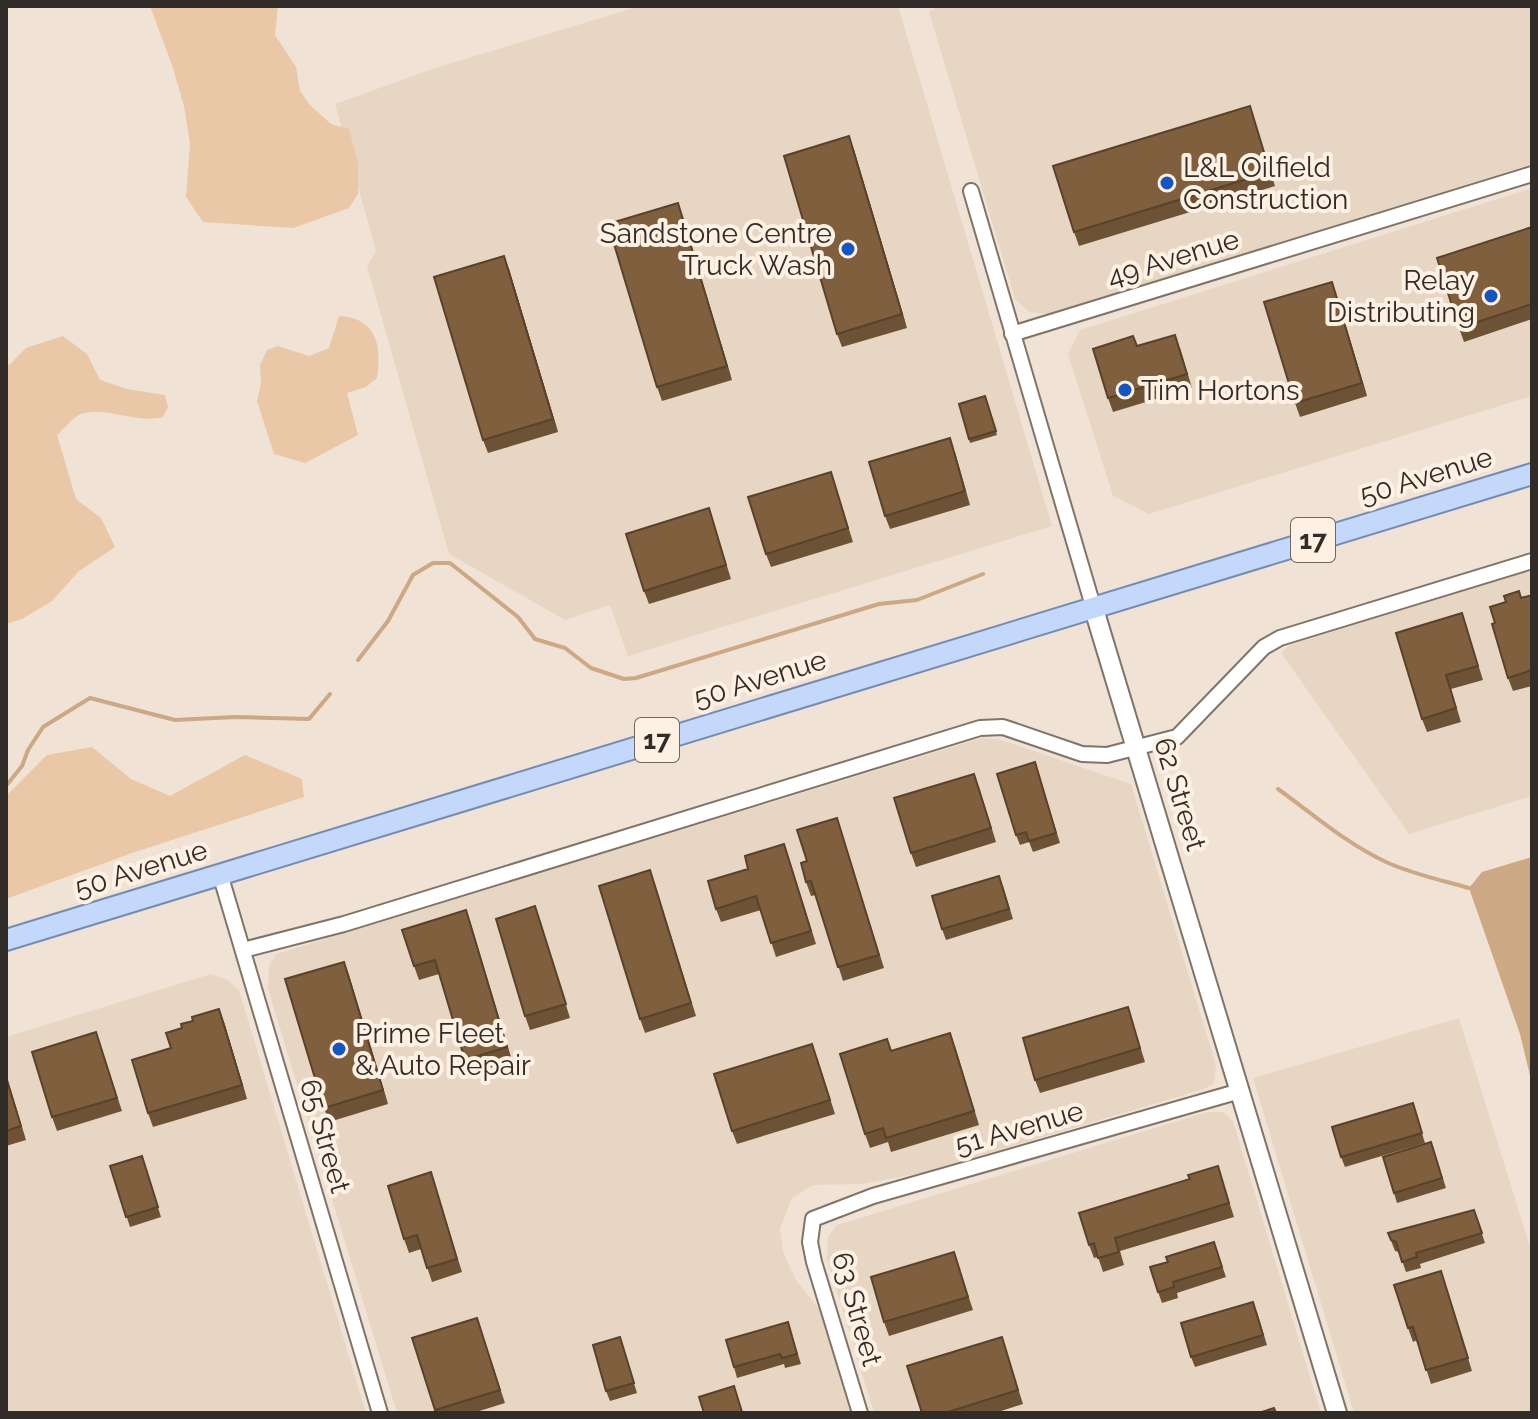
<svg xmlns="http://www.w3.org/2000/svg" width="1538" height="1419" font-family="Raleway,sans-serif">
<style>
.built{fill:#e8d6c4}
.green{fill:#eac7a6}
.water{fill:#cca885}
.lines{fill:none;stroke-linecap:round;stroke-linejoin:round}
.stream{stroke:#cca885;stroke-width:4}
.street-casing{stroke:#807469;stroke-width:18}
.secondary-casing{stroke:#807469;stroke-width:22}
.primary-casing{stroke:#768bb0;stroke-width:24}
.street{stroke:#fff;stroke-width:14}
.secondary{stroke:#fff;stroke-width:18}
.primary{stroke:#c3d8fb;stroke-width:20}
.wall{fill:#6d5235}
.shaded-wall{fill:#59422b}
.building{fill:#7f5f3e;stroke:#59422b;stroke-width:2}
.poi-dot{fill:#1455c0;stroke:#fef0e3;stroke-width:3}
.labels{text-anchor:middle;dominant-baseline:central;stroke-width:8;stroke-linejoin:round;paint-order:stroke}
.shield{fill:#fef0e3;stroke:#6e675f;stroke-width:2}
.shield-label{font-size:26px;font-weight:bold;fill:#312c27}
.poi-label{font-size:28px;fill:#312c27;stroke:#fef0e3;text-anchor:start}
.street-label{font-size:28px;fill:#312c27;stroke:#fef0e3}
</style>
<rect width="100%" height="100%" fill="#f0e3d6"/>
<path class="built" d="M640,6H898L1052,526L628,656L610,605L565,620L449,554L367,266L376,251L335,104L432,69Z
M938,6H1532V164L1049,314L1029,312L1015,299L929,12Z
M1532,188V396L1149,514L1113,496L1068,354L1080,330Z
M1532,570V796L1409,834L1281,653L1290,645Z
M982,738L998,739L1131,784L1216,1065L1214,1083L1204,1089L925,1172L863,1184L813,1185L792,1198L780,1229L783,1252L796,1280L822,1313L853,1413H397L268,989L269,966L276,954Z
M211,974L228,980L239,990L366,1413H6V1037Z
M1459,1018L1532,1253V1413H1354L1253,1078Z
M1207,1112H1223L1233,1121L1321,1413H874L827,1259L828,1237L837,1225Z"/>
<path class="green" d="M150,6H278L275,35L296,67L300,91L310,105L331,124L349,129L358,163V194L349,208L293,228L203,222L186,197L190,143L184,106L172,65Z
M339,316C377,318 382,346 377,378L366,387L347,393L358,435L305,463L274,454L257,401L261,383L260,365L267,350L278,346L309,356L329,348Z
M63,336L87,354L100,380L127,389L165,395L168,407L163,417C136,424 109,406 81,414C73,417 64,429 57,435L76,499L101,518L115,547L79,571L52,601L22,619L6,624V363L9,365L26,348Z
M92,747L131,779L170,796L245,755L302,779L304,797L132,853L6,899V796L47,755Z"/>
<path class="water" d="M1532,857V1084L1520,1034L1469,888L1482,872Z"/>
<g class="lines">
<path class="stream" d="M358,660L388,621L413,575L433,563H450L518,617L535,639L565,648L591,668L624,679L636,678L879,604L917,600L983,574
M6,786L22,766L28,750L43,727L90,698L175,720L235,717L309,719L330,694
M1278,789C1313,814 1347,844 1386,862C1412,874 1441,880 1469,888"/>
<g class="street-casing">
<path id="street" d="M971,191L1093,606
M1012,334L1532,174
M220,874L380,1413
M243,950L344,924L980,728L1003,727L1082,754L1107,755L1177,737L1264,647L1280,638L1532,561
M860,1413L814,1262L810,1242L813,1219L873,1196L1240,1091"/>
</g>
<g class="secondary-casing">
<path id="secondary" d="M1093,606L1337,1413"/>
</g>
<g class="primary-casing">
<path id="primary" d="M6,940L1532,474"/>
</g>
<use href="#street" class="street"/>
<use href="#secondary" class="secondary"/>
<use href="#primary" class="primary"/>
</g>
<path class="wall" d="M1250,106L1275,186L1079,246L1074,232Z
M854,150L907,328L842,347L837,334Z
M678,203L732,380L662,401L657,387Z
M1532,227V319L1464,342L1459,328Z
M509,269L558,432L488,453L483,440Z
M1332,282L1367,396L1300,417L1295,403Z
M1180,348L1192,388L1113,412L1108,398Z
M985,396L997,435L970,443L959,404Z
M955,452L970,505L890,529L885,516Z
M831,472L853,542L771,567L766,554Z
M709,508L731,579L649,604L644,591Z
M1532,595V686L1513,691L1508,678L1521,598Z
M1462,613L1483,680L1451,689L1461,722L1427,732L1422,719Z
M1035,762L1060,843L1033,852L1029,842L1020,845L1016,835Z
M979,787L996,842L916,867L911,853Z
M837,818L884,968L843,981L816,895L811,896L806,882L807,861Z
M789,858L816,944L776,957L761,910L721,922L716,909Z
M655,884L696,1016L645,1033L640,1019Z
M1003,886L1013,919L946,940L942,929Z
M466,910L512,1061L470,1074L439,974L419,980L414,966Z
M540,920L570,1018L530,1030L525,1016Z
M344,962L388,1104L329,1122L324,1108Z
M1128,1007L1145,1062L1040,1093L1035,1080Z
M224,1022L247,1099L153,1127L148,1113L171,1048Z
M96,1032L122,1111L57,1131L52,1117Z
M955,1046L979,1125L891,1152L888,1142L870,1148L865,1134L892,1051Z
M817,1057L835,1114L737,1144L732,1131Z
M6,1074L26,1140L6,1146Z
M1416,1114L1425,1143L1345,1167L1341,1157Z
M1435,1153L1446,1188L1397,1203L1394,1193Z
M142,1156L161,1217L130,1227L110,1166Z
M1218,1166L1234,1217L1120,1251L1124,1265L1103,1272L1098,1257L1094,1258L1089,1245L1190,1179Z
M431,1172L462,1272L432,1282L421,1249L409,1253L404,1239Z
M1474,1210L1485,1243L1420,1264L1421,1268L1406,1272L1399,1252L1395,1251L1388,1233Z
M1214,1242L1226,1277L1177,1293L1178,1298L1162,1303L1158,1292L1168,1262Z
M954,1252L973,1310L889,1336L884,1322Z
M1441,1271L1472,1371L1431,1384L1417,1340L1413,1342L1408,1328Z
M1257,1312L1267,1345L1195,1367L1191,1357Z
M477,1318L505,1403L473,1413H436L412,1338Z
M788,1322L801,1364L785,1368L784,1364L737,1378L734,1367Z
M620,1337L637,1393L610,1401L606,1391Z
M1002,1337L1023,1404L995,1413H922Z"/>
<path class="shaded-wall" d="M849,136L854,150L907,328L902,314Z
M678,203L683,217L732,380L727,366Z
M504,256L509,269L558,432L553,419Z
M1332,282L1337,296L1367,396L1362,383Z
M466,910L471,924L512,1061L507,1047Z
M344,962L349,975L388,1104L383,1090Z
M219,1009L224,1022L247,1099L242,1085Z"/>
<path class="building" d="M1250,106L1270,172L1074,232L1053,166Z
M849,136L902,314L837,334L784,156Z
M678,203L727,366L657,387L608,224Z
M1532,227V304L1459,328L1437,258Z
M504,256L553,419L483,440L434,277Z
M1332,282L1362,383L1295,403L1264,302Z
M1175,335L1187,374L1108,398L1093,349L1133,336L1137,346Z
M985,396L996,431L969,439L959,404Z
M950,438L965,491L885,516L869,462Z
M831,472L848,528L766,554L748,497Z
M709,508L726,565L644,591L626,534Z
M1519,591L1521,598L1532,595V670L1508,678L1492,624L1495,623L1490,607L1506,602L1504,596Z
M1462,613L1478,666L1446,675L1456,708L1422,719L1396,633Z
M1035,762L1056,833L1029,841L1026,832L1016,835L997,774Z
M974,774L991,828L911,853L894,798Z
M837,818L879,955L838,967L811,881L806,882L801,863L807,861L797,830Z
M784,844L811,931L771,943L756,896L716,909L708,881L748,869L745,856Z
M650,870L691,1003L640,1019L599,886Z
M999,876L1009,909L942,929L932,896Z
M535,906L566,1004L525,1016L496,919Z
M466,910L507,1047L465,1060L435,960L414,966L402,930Z
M344,962L383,1090L324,1108L285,979Z
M1128,1007L1140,1048L1035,1080L1023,1038Z
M219,1009L242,1085L148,1113L132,1060L171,1048L166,1033L182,1028L181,1024L193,1021L192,1017Z
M96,1032L117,1098L52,1117L32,1052Z
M950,1033L974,1111L886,1138L883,1128L865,1134L840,1054L887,1039L891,1051Z
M812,1044L830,1100L732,1131L714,1074Z
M6,1077L21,1126L6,1131Z
M1413,1103L1422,1133L1341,1157L1332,1127Z
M1431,1142L1442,1178L1394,1193L1383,1157Z
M142,1156L158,1207L126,1217L110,1166Z
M1218,1166L1229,1203L1115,1238L1119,1252L1098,1258L1094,1243L1089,1245L1079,1213L1190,1179L1188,1175Z
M431,1172L457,1259L427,1268L417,1235L404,1239L388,1186Z
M1474,1210L1482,1233L1416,1253L1417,1257L1402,1262L1396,1242L1391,1240L1388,1233Z
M1214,1242L1222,1267L1173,1282L1174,1287L1158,1292L1150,1267L1168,1262L1166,1257Z
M954,1252L968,1297L884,1322L871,1277Z
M1441,1271L1468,1358L1426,1370L1413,1327L1408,1328L1394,1285Z
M1253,1302L1263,1335L1191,1357L1181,1323Z
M477,1318L500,1390L435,1410L412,1338Z
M788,1322L797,1354L782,1358L780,1354L734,1367L726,1340Z
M620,1337L634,1383L606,1391L593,1345Z
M1002,1337L1018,1390L945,1413H922L907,1366Z
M734,1386L742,1412L739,1413H704L699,1397Z
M1274,1408L1276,1413H1259Z"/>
<g class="poi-dot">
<circle cx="1167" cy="183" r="8"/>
<circle cx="848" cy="249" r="8"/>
<circle cx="1491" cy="296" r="8"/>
<circle cx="1125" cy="390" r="8"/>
<circle cx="339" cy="1049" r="8"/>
</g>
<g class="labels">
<g class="shield">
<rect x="1291" y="518" width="44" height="44" rx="6"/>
<rect x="635" y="718" width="44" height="44" rx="6"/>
</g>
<g class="shield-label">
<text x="1313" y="540">17</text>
<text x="657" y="740">17</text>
</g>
<g class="poi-label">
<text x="1183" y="167">L&amp;L Oilfield<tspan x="1183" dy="32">Construction</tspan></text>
<text x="832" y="233" text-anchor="end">Sandstone Centre<tspan x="832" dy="32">Truck Wash</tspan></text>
<text x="1475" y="280" text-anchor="end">Relay<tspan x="1475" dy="32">Distributing</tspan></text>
<text x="1141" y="390">Tim Hortons</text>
<text x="355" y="1033">Prime Fleet<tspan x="355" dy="32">&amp; Auto Repair</tspan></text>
</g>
<g class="street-label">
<text transform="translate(1173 258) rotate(-17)">49 Avenue</text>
<text transform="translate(1426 476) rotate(-17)">50 Avenue</text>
<text transform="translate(760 679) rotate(-17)">50 Avenue</text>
<text transform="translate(1180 794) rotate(73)">62 Street</text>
<text transform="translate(141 869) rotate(-17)">50 Avenue</text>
<text transform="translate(1019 1128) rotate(-16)">51 Avenue</text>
<text transform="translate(325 1136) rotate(74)">65 Street</text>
<text transform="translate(857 1309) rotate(74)">63 Street</text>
</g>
</g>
<rect width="1538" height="1419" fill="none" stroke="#312c27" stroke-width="16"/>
</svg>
